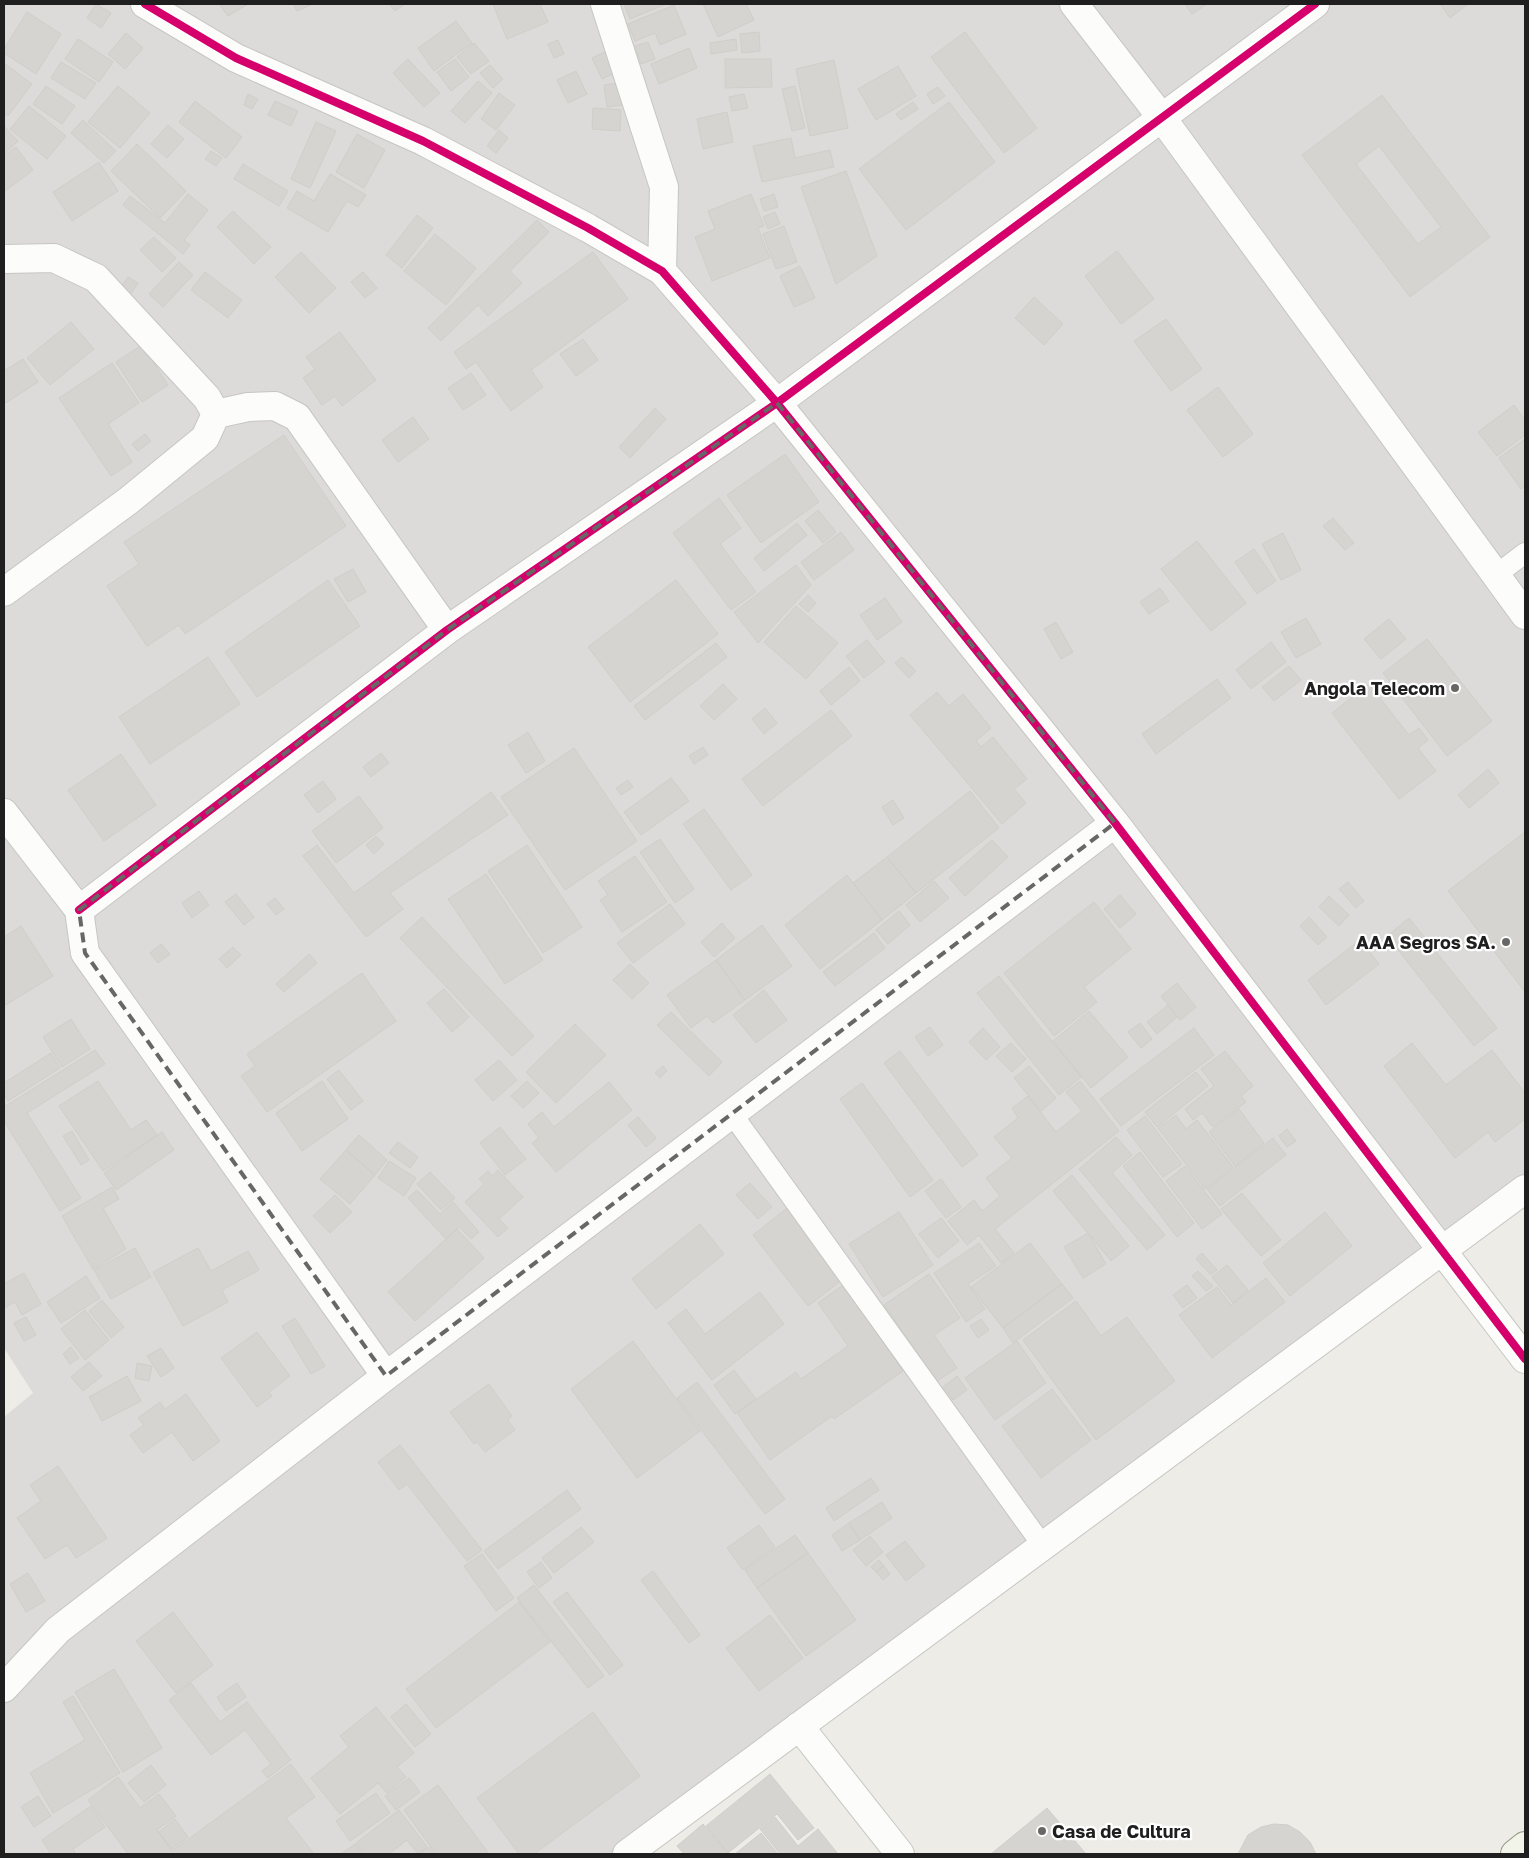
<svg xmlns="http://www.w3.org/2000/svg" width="1529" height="1858" font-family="'Golos Text',sans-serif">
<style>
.residential{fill:#dcdbd9}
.building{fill:#d6d4d0;stroke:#d0cec8;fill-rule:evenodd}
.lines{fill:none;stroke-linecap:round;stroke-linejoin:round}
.service-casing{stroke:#c6c6c3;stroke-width:22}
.minor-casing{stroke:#c6c6c3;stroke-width:30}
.secondary-casing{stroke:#92987e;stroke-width:30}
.service{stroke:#fcfcfb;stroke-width:20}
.minor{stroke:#fcfcfb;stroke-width:28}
.secondary{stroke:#f2f4ea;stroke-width:28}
.cycleway-casing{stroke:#fff;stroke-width:11}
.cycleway{stroke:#d6006c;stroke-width:8}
.marked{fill:none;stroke:#676765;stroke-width:4;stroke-dasharray:10 6;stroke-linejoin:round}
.poi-dot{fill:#676765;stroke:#fff;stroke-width:2}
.labels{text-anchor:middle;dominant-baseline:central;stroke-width:4.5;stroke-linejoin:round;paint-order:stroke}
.poi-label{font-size:18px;font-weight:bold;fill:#1f1f1f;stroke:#fff;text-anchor:end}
</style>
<rect width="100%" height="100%" fill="#edece7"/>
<path class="residential" d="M4,4H1525V1177L647,1854H4V1417L33,1393L4,1348Z"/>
<path class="building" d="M96,4L111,13L101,28L87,18Z
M219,4H248L228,16Z
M293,4H313L297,11Z
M389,4H405L395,11Z
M493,4H540L548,22L507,39Z
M624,4H666L630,19Z
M703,4H746L754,20L718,37Z
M1185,4H1207L1192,14Z
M1440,4H1468L1450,18Z
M674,5L686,34L660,45L655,33L635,41L628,24Z
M27,12L61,34L36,74L4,53V49Z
M456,21L472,43L434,71L418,48Z
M759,32L760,51L742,53L740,34Z
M965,32L1037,128L1004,153L931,57Z
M126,33L143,48L125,69L108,54Z
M78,39L113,62L99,82L65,59Z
M736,39L737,50L711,54L710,43Z
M558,40L564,54L554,58L548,44Z
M648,42L655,59L641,64L635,46Z
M474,43L489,61L471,74L457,57Z
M689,48L697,68L659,84L651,64Z
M607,51L617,72L602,79L592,58Z
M408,59L440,93L424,107L393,73Z
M455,59L469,77L451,91L437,72Z
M725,59H771L772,87L725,88Z
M834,60L848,128L810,136L796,69Z
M61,62L96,83L85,99L51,78Z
M4,63L32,84L8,116L4,113Z
M490,65L503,79L493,88L480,73Z
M898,66L916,96L876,120L858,89Z
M576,71L587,94L568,103L557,80Z
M478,81L492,93L465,123L451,111Z
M620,83L623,105L607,107L604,85Z
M46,86L75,106L62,124L33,104Z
M118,86L150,113L120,148L88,122Z
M795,86L805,128L792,131L782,89Z
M938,87L945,96L933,104L927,94Z
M499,93L515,105L496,130L481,119Z
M248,94L258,99L252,109L244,105Z
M744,94L748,108L732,111L729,97Z
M1382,95L1490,237L1410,297L1302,155ZM1379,146L1441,227L1418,244L1356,164Z
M195,101L242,137L226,158L179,122Z
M275,101L298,111L291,126L268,115Z
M913,102L918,109L901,120L896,114Z
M949,102L995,162L906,230L859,169Z
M29,106L66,136L47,159L10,129Z
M593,108L621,110L620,131L592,129Z
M727,112L733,142L703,149L697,119Z
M83,120L116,151L104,163L71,133Z
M316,122L336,131L310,188L291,179Z
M168,125L184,139L167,158L151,144Z
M4,126L18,141L4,154Z
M499,130L508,138L496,153L487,146Z
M357,134L385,150L364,188L336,172Z
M791,138L795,158L830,150L834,167L762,182L753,146Z
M137,144L186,191L160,218L111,171Z
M16,147L33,170L4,192V156Z
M211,151L222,158L216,166L205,159Z
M99,162L118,191L72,221L53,192Z
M243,164L288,191L279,206L234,179Z
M846,171L877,256L836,284L801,187Z
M330,174L366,195L358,207L347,201L328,232L287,208L297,191L314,201Z
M188,194L208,210L184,240L190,245L183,254L123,205L130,196L165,223Z
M751,194L764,226L758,228L770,258L712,281L695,237L715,229L708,211Z
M774,194L778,207L764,211L760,199Z
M233,211L271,247L254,264L217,227Z
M775,212L780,224L768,229L763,217Z
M417,215L433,228L402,268L386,255Z
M537,220L549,232L510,271L522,283L488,316L478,305L441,341L428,328Z
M784,226L797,262L776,269L763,234Z
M435,234L476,268L446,305L404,271Z
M154,237L176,258L162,272L140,250Z
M1117,251L1154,299L1121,324L1085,276Z
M301,252L336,288L309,313L275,277Z
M593,252L628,299L531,370L543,387L511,411L476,362L466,369L454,352Z
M179,262L193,275L163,307L149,294Z
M800,266L815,298L794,307L780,276Z
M205,272L242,300L228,318L191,290Z
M363,272L377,288L365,298L351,282Z
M128,277L138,283L130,295L120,288Z
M1034,297L1063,324L1044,345L1015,318Z
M1166,319L1202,369L1171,391L1134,341Z
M71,322L94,349L50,385L27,358Z
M340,332L376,380L342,406L335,396L322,405L303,378L315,369L306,357Z
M583,339L598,360L576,376L560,354Z
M142,345L168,385L142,402L116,362Z
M23,359L38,382L4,404V371Z
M112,363L139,403L108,424L132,462L111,476L59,398Z
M471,373L486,395L463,410L448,388Z
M1218,387L1253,434L1223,457L1187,410Z
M1514,405L1525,420V435L1497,456L1478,432Z
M655,408L666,419L630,458L619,447Z
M413,417L429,439L398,462L382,440Z
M145,434L151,441L138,451L132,444Z
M284,435L346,526L185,634L179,625L147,646L107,586L139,564L124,542Z
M1525,439V486L1521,489L1499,458Z
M785,454L819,502L761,543L727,495Z
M719,498L741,528L720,544L756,592L731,610L673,533Z
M818,510L836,532L823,543L805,521Z
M1333,518L1354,543L1345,550L1323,526Z
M797,523L807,535L764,571L754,558Z
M841,532L854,550L814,580L801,562Z
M1283,533L1301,570L1281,580L1262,544Z
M1197,541L1246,603L1211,631L1161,569Z
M1254,549L1276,581L1257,594L1235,562Z
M796,565L811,585L758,643L734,612Z
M353,569L366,592L348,602L334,579Z
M328,580L360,626L257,697L225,652Z
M676,580L718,634L630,702L588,647Z
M1160,588L1169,601L1149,614L1140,602Z
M808,595L816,603L808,612L799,604Z
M885,598L902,622L877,640L860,615Z
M796,606L838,643L806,679L764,642Z
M1306,618L1321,644L1296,658L1281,632Z
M1389,619L1406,639L1381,659L1364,639Z
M1056,622L1073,652L1061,659L1044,629Z
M1427,639L1492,721L1447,756L1383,673Z
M867,640L885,662L864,678L846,656Z
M1271,642L1286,662L1251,689L1236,670Z
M716,643L727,657L645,720L634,706Z
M208,657L240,704L150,764L119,717Z
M902,657L916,671L909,678L895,663Z
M1289,666L1301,680L1274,701L1262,687Z
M849,667L860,681L831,705L820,691Z
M1217,679L1231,698L1156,754L1142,734Z
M723,684L737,699L714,720L700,706Z
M1369,684L1409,735L1419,728L1428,740L1418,748L1436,771L1399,799L1332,713Z
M937,692L949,706L963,694L991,728L976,741L981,747L993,737L1027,779L1014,789L1026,803L1002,824L910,715Z
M765,708L777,723L764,734L752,719Z
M831,710L852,736L763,806L742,779Z
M528,732L545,761L526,773L508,745Z
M703,747L708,755L694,764L689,756Z
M574,748L637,841L565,890L501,797Z
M381,753L389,763L371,777L363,767Z
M121,754L156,805L104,841L68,790Z
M1488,769L1499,783L1469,808L1458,795Z
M671,778L689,801L641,835L624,812Z
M628,780L633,787L621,795L616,788Z
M323,781L336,799L318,813L304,795Z
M970,791L999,828L916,893L887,857Z
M491,792L508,815L390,893L403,909L366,937L303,856L317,845L354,893Z
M359,796L383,828L336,863L312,831Z
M893,800L904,818L893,825L882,807Z
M704,809L752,875L731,890L683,824Z
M1525,832V992L1448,891Z
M376,836L384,844L374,854L366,845Z
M660,839L694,889L675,903L640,852Z
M992,840L1008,857L965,896L949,878Z
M527,845L582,927L543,953L488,871Z
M635,856L667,902L622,932L600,900L608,895L598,881Z
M887,857L916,893L882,920L853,883Z
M486,874L543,960L505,984L448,899Z
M847,875L882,920L820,969L785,925Z
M934,881L949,898L920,922L906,905Z
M1348,882L1364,901L1356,908L1339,889Z
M199,891L209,905L192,918L182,903Z
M236,894L254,917L244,925L225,902Z
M1120,895L1136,914L1120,928L1104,909Z
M1329,896L1349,915L1339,926L1319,907Z
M275,898L284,909L276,915L267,904Z
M1094,902L1131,949L1084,987L1097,1002L1054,1036L1004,973Z
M670,904L685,924L633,963L617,943Z
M899,911L910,925L888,944L876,930Z
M422,917L534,1036L512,1056L400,938Z
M1309,917L1327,937L1318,945L1300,926Z
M1409,918L1497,1028L1474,1046L1387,936Z
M722,923L735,938L714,957L701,942Z
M762,925L792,966L745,1000L716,960Z
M21,926L53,976L4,1006V937Z
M874,933L885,948L835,986L823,972Z
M1360,940L1379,964L1326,1005L1308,980Z
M161,944L170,954L158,963L150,953Z
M233,947L241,955L227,968L219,959Z
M309,954L317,963L284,992L276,984Z
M716,960L745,1000L713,1023L707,1016L691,1028L667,995Z
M630,964L649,983L632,999L613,980Z
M362,973L396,1021L267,1112L241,1076L255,1066L247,1054Z
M999,976L1081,1077L1059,1095L977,993Z
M1177,983L1196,1007L1180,1020L1161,996Z
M444,989L469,1017L452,1032L427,1003Z
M764,990L787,1020L756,1043L733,1015Z
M1168,1005L1177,1017L1157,1034L1147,1022Z
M1089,1011L1128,1057L1091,1088L1053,1041Z
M671,1012L722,1062L709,1076L657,1025Z
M71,1019L90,1049L62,1067L43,1037Z
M1140,1023L1152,1039L1141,1048L1128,1032Z
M575,1024L606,1055L556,1103L526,1072Z
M930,1027L943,1045L928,1056L915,1037Z
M983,1028L1000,1047L986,1060L969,1042Z
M1194,1028L1214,1055L1121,1126L1100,1099Z
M1011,1043L1026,1059L1012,1072L996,1056Z
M1412,1043L1446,1085L1492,1050L1525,1093V1119L1495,1142L1488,1132L1455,1158L1384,1066Z
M95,1050L105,1064L27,1113L81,1198L60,1211L4,1121V1107Z
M900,1051L978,1155L962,1167L884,1063Z
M1225,1051L1253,1086L1241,1096L1246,1102L1213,1127L1202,1113L1193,1120L1185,1109L1214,1086L1201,1069Z
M51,1053L60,1068L8,1101L4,1094V1083Z
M499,1060L517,1080L493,1101L475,1080Z
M663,1066L667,1071L660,1078L655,1073Z
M1029,1066L1056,1098L1041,1111L1014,1078Z
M339,1070L363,1101L351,1110L327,1079Z
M1196,1072L1208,1086L1157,1127L1145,1112Z
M98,1081L131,1130L146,1120L157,1135L103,1171L59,1106Z
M322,1081L348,1119L302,1151L276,1113Z
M527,1081L539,1093L523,1108L511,1096Z
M1080,1081L1119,1131L995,1229L1014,1253L1001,1263L979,1235L967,1245L948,1221L974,1200L982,1211L1000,1196L986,1178L1012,1158L994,1137L1018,1118L1012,1108L1028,1096L1056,1132L1082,1111L1066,1092Z
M609,1082L632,1110L556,1172L532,1143L539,1138L528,1124L542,1112L554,1127Z
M862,1083L933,1180L910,1197L840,1099Z
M1239,1109L1264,1143L1235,1166L1209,1132Z
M1176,1115L1186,1129L1197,1120L1233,1167L1205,1189L1158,1128Z
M1145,1116L1182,1164L1163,1177L1127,1130Z
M638,1117L656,1138L646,1147L628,1125Z
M500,1127L526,1159L505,1175L480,1143Z
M1287,1129L1296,1141L1287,1147L1279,1136Z
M72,1131L89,1160L81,1165L63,1136Z
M162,1132L174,1150L116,1190L104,1173Z
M359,1135L387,1160L375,1175L346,1150Z
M1116,1137L1132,1155L1112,1173L1165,1235L1147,1250L1079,1169Z
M1273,1138L1286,1155L1220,1206L1207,1189Z
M398,1142L418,1157L410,1168L389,1153Z
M346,1150L375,1175L350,1204L320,1179Z
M1140,1152L1194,1223L1177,1237L1123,1166Z
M389,1161L416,1178L404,1196L378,1178Z
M1185,1166L1222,1214L1202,1229L1166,1181Z
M498,1170L523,1197L499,1219L508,1228L498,1237L465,1202L484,1184L479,1179L488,1171L492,1176Z
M430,1172L455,1198L441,1210L417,1184Z
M1072,1175L1129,1246L1111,1261L1053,1191Z
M941,1179L961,1207L946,1218L925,1191Z
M750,1183L772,1207L758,1219L736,1195Z
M112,1187L119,1199L103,1208L126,1249L93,1269L62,1216Z
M417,1190L440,1214L453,1202L479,1232L471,1239L459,1227L446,1239L408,1198Z
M1242,1193L1281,1240L1261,1256L1221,1209Z
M335,1195L352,1212L330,1233L313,1216Z
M787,1208L842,1280L808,1306L753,1235Z
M899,1212L933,1265L883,1297L849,1244Z
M1325,1212L1352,1246L1290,1296L1263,1263Z
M941,1218L959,1241L938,1258L919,1234Z
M700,1224L724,1254L656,1309L632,1279Z
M457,1229L484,1258L415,1321L388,1292Z
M1088,1233L1106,1264L1083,1278L1064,1247Z
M979,1243L996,1266L968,1284L985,1309L966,1322L934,1273Z
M1030,1243L1062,1284L1003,1328L971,1287Z
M135,1248L151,1277L111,1299L94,1270Z
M198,1248L211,1271L248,1251L259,1270L222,1290L228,1302L183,1326L153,1272Z
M1202,1253L1217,1270L1211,1275L1196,1259Z
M1227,1265L1248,1290L1233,1303L1212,1277Z
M1198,1271L1213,1286L1206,1291L1192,1276Z
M24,1273L41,1304L22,1315L15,1302L4,1308V1284Z
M929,1274L960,1318L934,1335L957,1368L937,1381L884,1305Z
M86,1276L100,1298L61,1323L47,1302Z
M1266,1278L1285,1302L1212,1358L1179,1315L1217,1287L1231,1305Z
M1062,1284L1073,1298L1013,1343L1003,1328Z
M843,1285L903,1371L834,1419L832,1416L770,1460L737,1413L796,1372L801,1379L848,1346L818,1303Z
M1187,1285L1197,1298L1183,1308L1173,1295Z
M760,1292L784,1324L712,1380L668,1323L686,1309L705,1334Z
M102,1300L124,1327L111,1338L89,1311Z
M1076,1301L1101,1336L1127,1317L1175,1381L1096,1440L1023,1340Z
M85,1310L109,1340L85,1360L61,1329Z
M26,1317L36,1335L24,1341L14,1323Z
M295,1318L325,1366L311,1374L282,1326Z
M981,1319L989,1330L978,1338L970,1326Z
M257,1332L290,1376L269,1392L272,1396L257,1407L221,1358Z
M633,1341L700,1431L637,1478L571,1389Z
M1017,1341L1046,1383L995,1420L965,1378Z
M71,1347L79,1358L70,1364L63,1354Z
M161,1348L174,1368L161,1377L147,1356Z
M89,1362L102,1376L83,1391L71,1377Z
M137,1363L152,1366L149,1381L135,1378Z
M734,1370L756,1399L735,1414L714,1385Z
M127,1376L141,1401L102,1421L89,1397Z
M957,1376L967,1390L953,1400L943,1387Z
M697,1382L785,1499L765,1514L677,1398Z
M489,1384L512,1416L508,1420L515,1430L485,1452L477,1442L474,1444L450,1412Z
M1052,1389L1091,1440L1041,1478L1002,1426Z
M186,1394L220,1441L193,1461L172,1432L143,1453L130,1435L144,1425L138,1418L160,1402L165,1409Z
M400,1445L482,1550L467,1561L407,1484L399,1490L378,1462Z
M58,1466L107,1538L76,1558L67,1545L45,1559L17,1518L41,1501L30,1485Z
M871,1478L879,1490L834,1521L826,1508Z
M567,1490L581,1509L498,1569L484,1551Z
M882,1502L892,1518L860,1540L849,1523Z
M849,1523L860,1540L842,1551L832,1535Z
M759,1525L775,1547L743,1570L727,1548Z
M581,1527L594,1542L554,1573L542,1558Z
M795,1535L808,1553L757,1588L745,1570Z
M870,1536L883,1552L866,1566L853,1550Z
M905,1541L925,1566L906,1581L886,1555Z
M808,1553L856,1620L806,1656L757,1588Z
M482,1554L514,1598L496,1611L464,1566Z
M879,1560L884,1566L876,1572L871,1567Z
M541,1562L552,1578L539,1588L527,1572Z
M884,1566L890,1574L883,1580L876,1572Z
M653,1571L700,1635L689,1643L641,1580Z
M28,1573L45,1601L26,1612L10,1584Z
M534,1585L604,1676L588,1688L517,1598Z
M567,1592L623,1665L610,1675L553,1602Z
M519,1602L550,1642L436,1728L406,1689Z
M173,1612L213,1665L176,1693L136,1641Z
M770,1615L803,1658L759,1691L726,1648Z
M114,1669L162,1748L123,1772L75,1692Z
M191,1683L220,1722L247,1702L291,1760L268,1778L262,1771L271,1764L245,1730L211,1755L169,1700Z
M237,1683L246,1697L226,1711L217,1697Z
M73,1696L120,1773L53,1813L30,1773L85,1740L63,1702Z
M406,1704L431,1734L415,1747L391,1717Z
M376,1707L414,1753L397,1767L406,1777L387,1793L378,1783L340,1814L311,1778L349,1747L340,1736Z
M593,1712L640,1776L534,1854H519L477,1798Z
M291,1764L315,1797L286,1818L314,1854H128L88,1800L118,1777L140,1808L159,1794L176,1816L157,1830L172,1851Z
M151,1765L166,1785L144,1802L128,1783Z
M770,1774L814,1828L798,1840L777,1814L728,1853L706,1826Z
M409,1778L420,1792L396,1810L385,1796Z
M438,1785L489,1854H436L404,1810Z
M376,1793L390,1813L350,1841L336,1821Z
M38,1796L51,1816L34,1827L21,1807Z
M91,1806L105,1827L73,1849L76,1854H51L42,1840Z
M1047,1808L1086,1854H991Z
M399,1810L427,1847L418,1854L407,1840L389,1854H364L356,1843Z
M775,1817L798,1846L818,1829L838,1854H780L760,1829Z
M175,1819L188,1837L172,1849L159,1832Z
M703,1824L728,1854H684L677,1846Z
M1274,1824L1288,1825L1300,1832L1310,1842L1316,1854H1238L1248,1835L1261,1827Z
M761,1833L778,1854H735Z
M355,1844L362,1854H341Z
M429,1847L434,1854H419Z"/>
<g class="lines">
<g class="service-casing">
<path id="service" d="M1496,575L1525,553
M732,1114L1043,1546"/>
</g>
<g class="minor-casing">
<path id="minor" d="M145,4L236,58L423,141L588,228L662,271L777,403L1115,823L1525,1359
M605,4L664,187L662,271
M1074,4L1162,118L1525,615
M4,259L54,258L96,278L207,398L216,414
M216,414L248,407L275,406L297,417L447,630
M4,592L128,501L205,438L216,414
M4,813L79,910L85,953L386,1376
M79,910L447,630L777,403L1315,4
M4,1688L58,1630L386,1376L1115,823
M799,1726L900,1854
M627,1854L1525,1189"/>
</g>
<g class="secondary-casing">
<path id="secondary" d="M1515,1854L1525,1846"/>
</g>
<use href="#service" class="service"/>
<use href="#minor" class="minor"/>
<use href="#secondary" class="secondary"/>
<g class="cycleway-casing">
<path id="cycleway" d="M145,4L236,58L423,141L588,228L662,271L777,403L1115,823L1525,1359
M79,910L447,630L777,403L1315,4"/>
</g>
<use href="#cycleway" class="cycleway"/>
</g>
<path class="marked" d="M777,403L1115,823L386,1376L85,953L79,910L447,630Z"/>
<g class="poi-dot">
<circle cx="1455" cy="688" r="5"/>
<circle cx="1506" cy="942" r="5"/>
<circle cx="1042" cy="1831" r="5"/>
</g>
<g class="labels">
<g class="poi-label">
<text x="1445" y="688">Angola Telecom</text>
<text x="1496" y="942">AAA Segros SA.</text>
<text x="1052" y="1831" text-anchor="start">Casa de Cultura</text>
</g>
</g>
<rect width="1529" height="1858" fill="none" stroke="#1f1f1f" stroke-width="10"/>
</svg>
